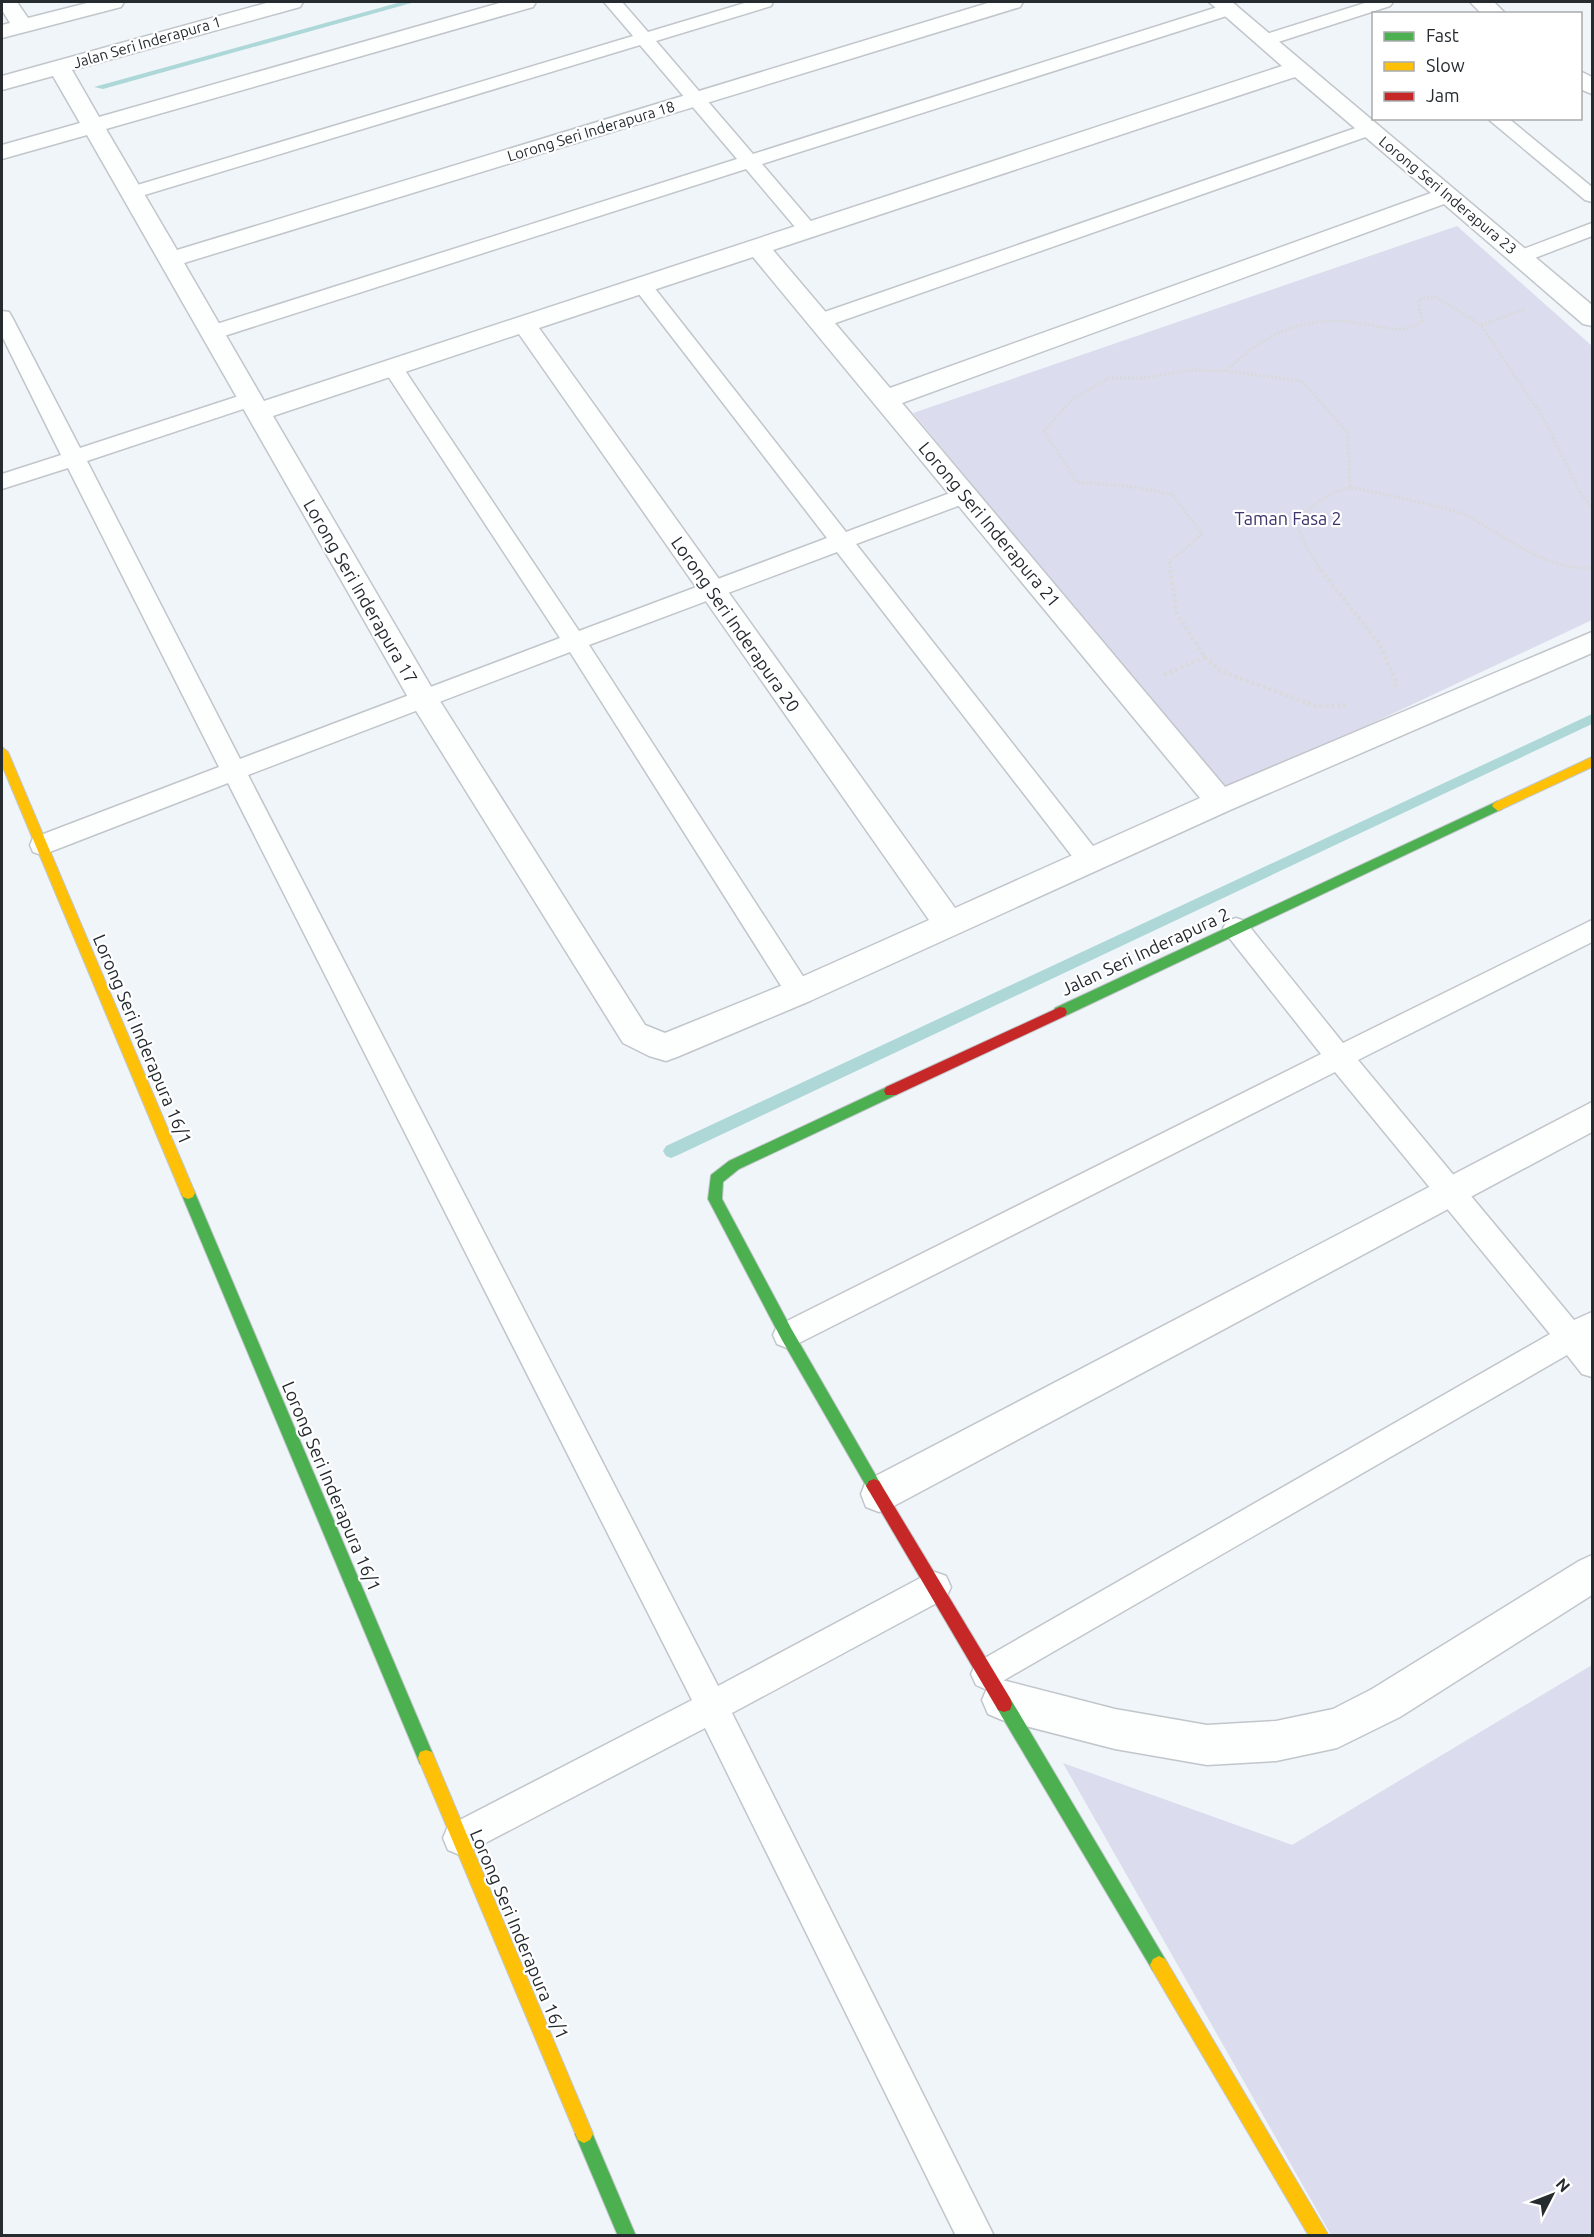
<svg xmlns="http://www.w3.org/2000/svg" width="1594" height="2237" font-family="Ubuntu,sans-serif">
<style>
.green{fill:#dbdced}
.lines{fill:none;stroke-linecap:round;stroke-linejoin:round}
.stream{fill:#aed8d8;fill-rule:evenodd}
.lane-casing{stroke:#c1c6cb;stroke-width:3}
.street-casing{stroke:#c1c6cb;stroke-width:3}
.fast-casing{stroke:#c1c6cb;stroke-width:2}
.slow-casing{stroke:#c1c6cb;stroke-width:2}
.jam-casing{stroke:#c1c6cb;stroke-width:2}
.path-far1{stroke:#d8dadb;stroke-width:3;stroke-dasharray:2 2;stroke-linecap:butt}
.path{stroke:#d8dadb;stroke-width:4;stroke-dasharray:3 3;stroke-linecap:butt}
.lane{fill:#fdfefe;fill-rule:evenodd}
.street{fill:#fdfefe;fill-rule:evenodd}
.fast{fill:#4caf50;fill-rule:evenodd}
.slow{fill:#ffc107;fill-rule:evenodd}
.jam{fill:#c62828;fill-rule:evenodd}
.labels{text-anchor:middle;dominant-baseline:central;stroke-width:4.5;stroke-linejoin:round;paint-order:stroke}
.far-street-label{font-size:15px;fill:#252b2f;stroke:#fff}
.park-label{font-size:18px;fill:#3d356b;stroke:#fff}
.street-label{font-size:18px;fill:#252b2f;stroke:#fff}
</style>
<rect width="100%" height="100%" fill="#f0f5fa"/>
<path class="green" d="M1457,226L1592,346V620L1226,792L913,413Z
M1592,1665V2235H1331L1063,1763L1292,1845Z"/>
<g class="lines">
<path class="stream" d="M401,2H415L103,89L94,87Z
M1592,714V724L676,1156L671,1158L666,1156L663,1151L666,1146Z"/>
<g class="lane-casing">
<path id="lane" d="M604,2H622L648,32L748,2H773L771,6L656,41L753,154L1224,5H1236L1239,9L1236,13L762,164L815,226L818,230L815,234H801L746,169L218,338L211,340L204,338L201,333L204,328L737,159L640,45L138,197H124L121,193L124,189L633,36Z
M1368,2H1393L1390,6L1272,44H1260L1257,40L1260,36Z
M1487,118H1508L1592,187V202L1585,200Z
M1370,123L1377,125L1379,129L1377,133L827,326L820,327L813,326L810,321L813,316Z
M1592,223V236L1527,261H1513L1510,257L1513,253Z
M642,279L649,281L846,532L958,490L966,488L974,490L977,495L974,500L856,544L1100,855L1103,862L1100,869L1091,872L1082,869L837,552L589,645L808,984L812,992L808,1000L799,1003L790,1000L570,652L248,775L718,1686L924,1576L935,1572L946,1576L951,1587L946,1598L732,1713L994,2236H956L705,1728L472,1850L460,1855L448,1850L443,1838L448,1826L692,1700L228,783L42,855L33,852L30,845L33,838L219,767L68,468L2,489V474L61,455L2,336V311L9,312L12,317L80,448L251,392L258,394L261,399L258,404L87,461L240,759L560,638L386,373L383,368L386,363L393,361L400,363L579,631L827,538L635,289L632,285L635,281Z
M1236,918L1245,921L1343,1043L1592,920V942L1358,1060L1574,1320L1592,1312V1377L1582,1374L1567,1355L987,1690L976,1685L971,1674L976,1663L1550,1334L1335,1072L797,1344L787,1348L777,1344L773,1335L777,1326L1321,1054L1227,935L1223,928L1227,921Z"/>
</g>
<g class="street-casing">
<path id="street" d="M2,2H17L28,18L91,2H124L121,7L2,38V25L10,23L2,10Z
M270,2H303L300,7L72,70L99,117L503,2H536L533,7L106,129L177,250L991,2H1023L1020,7L184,263L264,401L1282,66L1209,2H1232L1592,305V326L1583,324L1444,204L902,403L1225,787L1592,632V653L1230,810L810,1001L677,1057L666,1061L649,1056L623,1043L413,706L87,135L2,159V145L80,123L53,76L2,90V76ZM1295,77L1431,193L890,388L773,250ZM753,257L1200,798L955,908L539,328ZM519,334L929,920L788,983L665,1033L645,1025L433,690L273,416Z
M1470,2H1494L1506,14H1482Z
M1580,71L1592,77V94L1580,89Z
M1592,1102V1132L892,1507L879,1512L866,1507L861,1494L866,1481Z
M1592,1555V1595L1400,1717L1337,1748L1276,1761L1207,1765L1115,1749L1002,1720L988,1714L982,1700L988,1686L1002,1680L1115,1709L1207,1725L1276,1721L1333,1709L1372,1689L1579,1561Z"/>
</g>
<g class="fast-casing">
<path id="fast" d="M1498,801L1504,806L1502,809L1065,1016H1055L1053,1012L1055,1008Z
M891,1085L896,1087L898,1091L896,1095L739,1169L723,1182L722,1199L792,1330L879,1481L882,1486L879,1491L874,1493L869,1491L782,1340L708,1199L711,1175L729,1161Z
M188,1187L193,1189L195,1193L432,1752L434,1758L432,1764L426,1766L420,1764L181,1193L183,1189Z
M1004,1696L1010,1698L1165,1959L1168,1965L1165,1971L1159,1974L1153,1971L998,1710L996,1704L998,1698Z
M584,2125L590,2128L636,2236H618L575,2134L578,2128Z"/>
</g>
<g class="slow-casing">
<path id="slow" d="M2,747L8,752L195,1193L193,1197L188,1199L183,1197L181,1193L2,765Z
M1592,757V767L1502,809L1498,811L1492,806L1494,803Z
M426,1750L432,1752L593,2134L590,2140L584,2143L578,2140L418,1758L420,1752Z
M1159,1956L1165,1959L1329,2236H1309L1153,1971L1150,1965L1153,1959Z"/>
</g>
<g class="jam-casing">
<path id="jam" d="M1060,1007L1065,1008L1067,1012L1065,1016L896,1095H886L884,1091L886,1087Z
M874,1479L879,1481L1010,1698L1012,1704L1010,1710L1004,1712L998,1710L869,1491L866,1486L869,1481Z"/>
</g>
<path class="path-far1" d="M1481,325L1526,309
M1226,371C1267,331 1307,314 1364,324C1387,327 1401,335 1422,322L1418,300L1434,296L1481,325L1544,419L1582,495L1592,508
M1171,572L1169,562L1202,534L1172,494L1127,486L1077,482L1044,431L1074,398L1109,378H1142L1191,370L1225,371L1302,381L1348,433L1350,488
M1322,572L1307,548L1295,522C1310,508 1327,492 1349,488C1357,487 1456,510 1466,515C1506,536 1544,570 1592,568"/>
<path class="path" d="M1170,570L1177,614L1205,657L1220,671L1316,706L1348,705
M1321,570L1380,645L1397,684L1394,686
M1164,675L1205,657"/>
<use href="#lane" class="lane"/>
<use href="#street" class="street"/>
<use href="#fast" class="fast"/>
<use href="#slow" class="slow"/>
<use href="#jam" class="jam"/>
</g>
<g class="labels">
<g class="far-street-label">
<text transform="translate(147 42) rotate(-16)">Jalan Seri Inderapura 1</text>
<text transform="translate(591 131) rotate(-17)">Lorong Seri Inderapura 18</text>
<text transform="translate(1448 195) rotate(40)">Lorong Seri Inderapura 23</text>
</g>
<g class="park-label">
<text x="1288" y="518">Taman Fasa 2</text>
</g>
<g class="street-label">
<text transform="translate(990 524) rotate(50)">Lorong Seri Inderapura 21</text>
<text transform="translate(361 591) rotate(60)">Lorong Seri Inderapura 17</text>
<text transform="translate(736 624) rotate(55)">Lorong Seri Inderapura 20</text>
<text transform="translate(1145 951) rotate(-25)">Jalan Seri Inderapura 2</text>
<text transform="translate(143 1039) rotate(67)">Lorong Seri Inderapura 16/1</text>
<text transform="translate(332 1486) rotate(67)">Lorong Seri Inderapura 16/1</text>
<text transform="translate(520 1934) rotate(67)">Lorong Seri Inderapura 16/1</text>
</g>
</g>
<rect width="1594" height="2237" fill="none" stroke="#252b2f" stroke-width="6"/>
<rect x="1372" y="12" width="210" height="108" fill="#ffffff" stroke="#a8aaac" stroke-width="1.5"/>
<rect x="1384" y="32" width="30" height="9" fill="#4caf50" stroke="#a8aaac" stroke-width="1.5"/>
<text x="1426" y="42" font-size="18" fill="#252b2f">Fast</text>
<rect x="1384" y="62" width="30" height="9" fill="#ffc107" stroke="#a8aaac" stroke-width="1.5"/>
<text x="1426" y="72" font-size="18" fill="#252b2f">Slow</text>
<rect x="1384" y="92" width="30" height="9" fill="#c62828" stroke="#a8aaac" stroke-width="1.5"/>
<text x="1426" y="102" font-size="18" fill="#252b2f">Jam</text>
<g transform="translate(1552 2195) rotate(48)" stroke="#ffffff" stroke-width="4.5" paint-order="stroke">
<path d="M0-4.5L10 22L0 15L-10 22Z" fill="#252b2f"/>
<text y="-9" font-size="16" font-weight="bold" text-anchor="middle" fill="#252b2f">N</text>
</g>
</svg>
